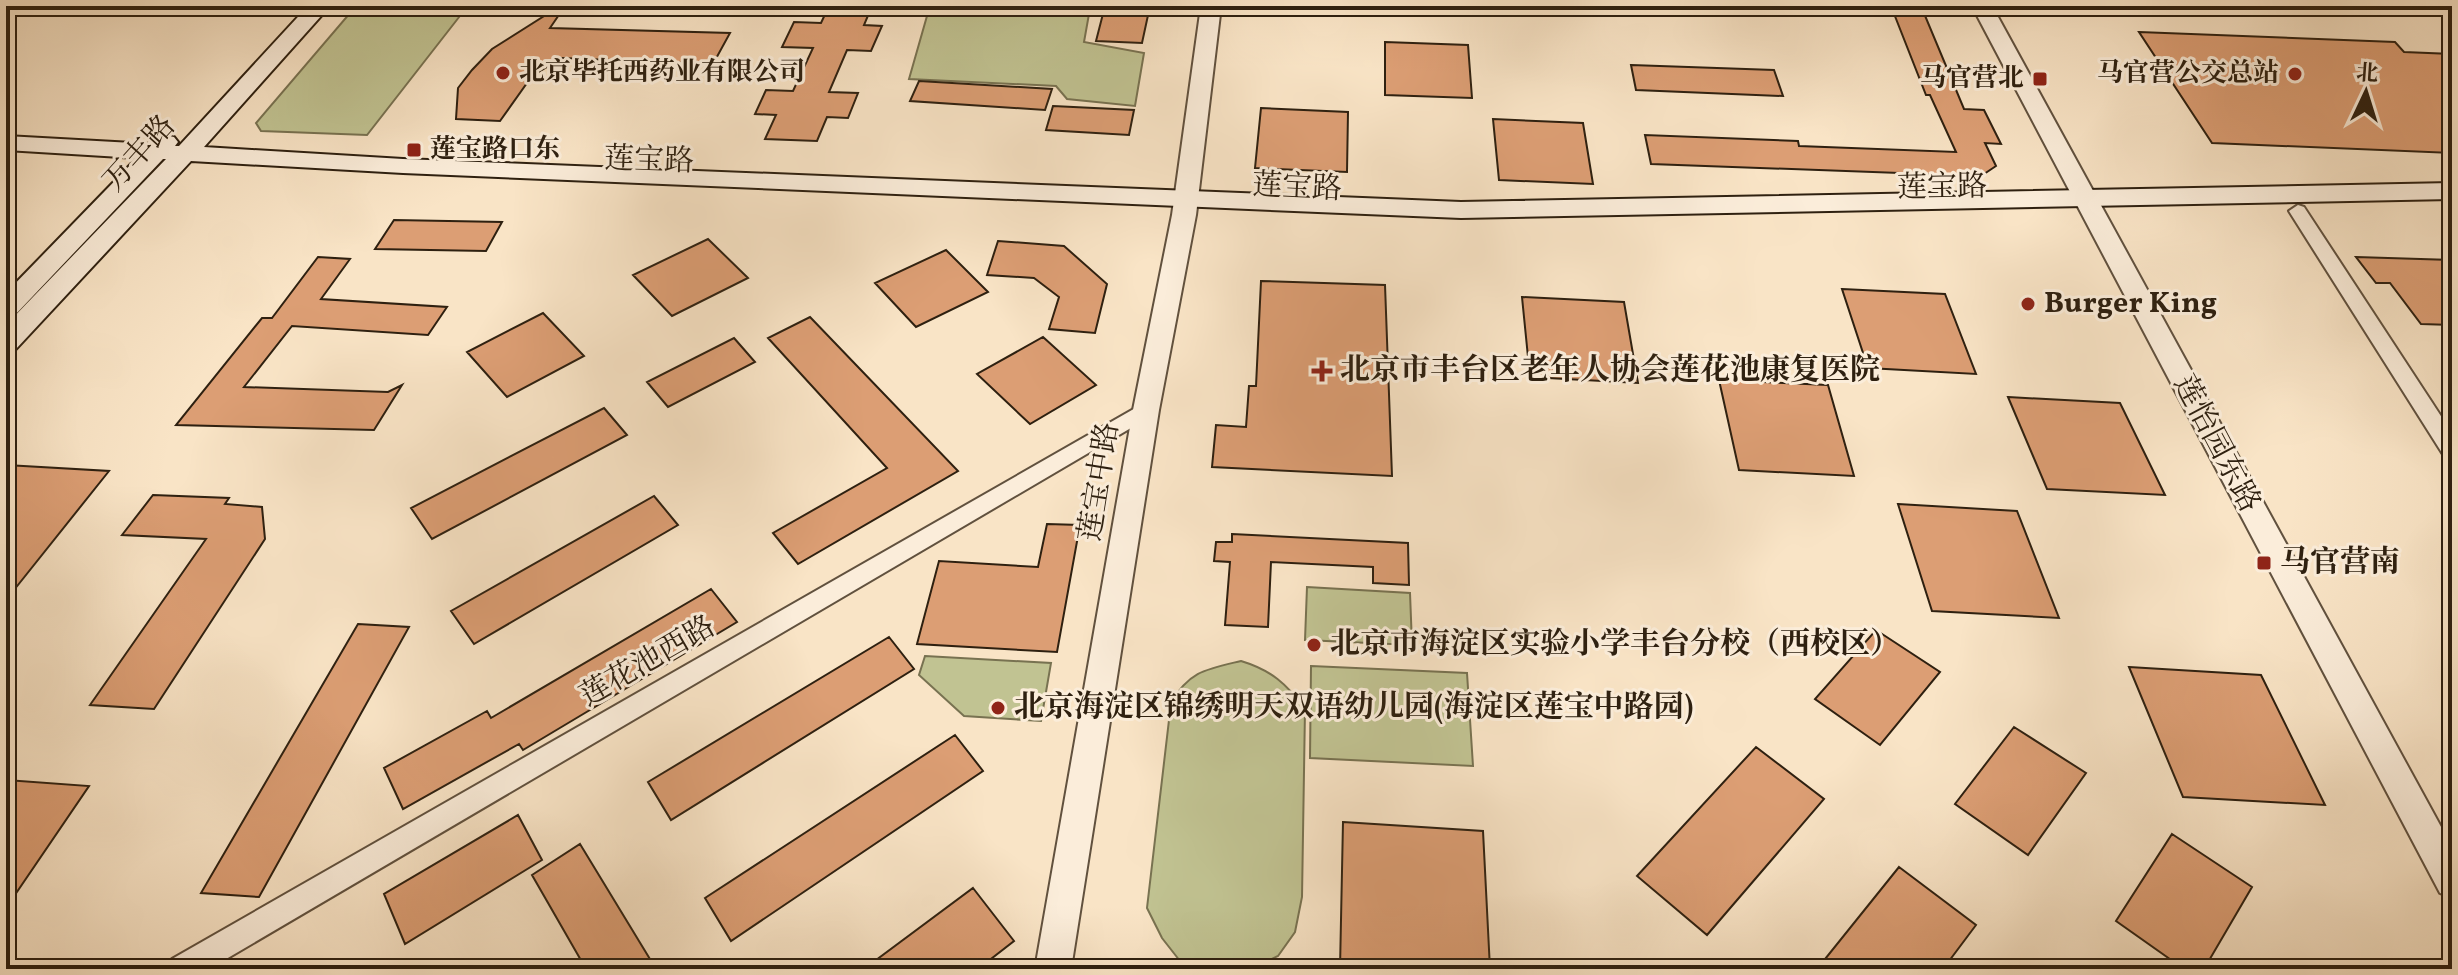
<svg xmlns="http://www.w3.org/2000/svg" width="2458" height="975" font-family="Vollkorn,'Noto Serif SC',serif">
<style>
.green{fill:#c1c392;stroke:#787251;stroke-width:2}
.building{fill:#dc9e74;stroke:#2e2010;stroke-width:2}
.lines{fill:none;stroke-linecap:round;stroke-linejoin:round}
.minor-casing{stroke:#61513e;stroke-width:4}
.tertiary-casing{stroke:#61513e;stroke-width:4}
.secondary-casing{stroke:#2e2010;stroke-width:4}
.minor{fill:#fbedda;fill-rule:evenodd}
.tertiary{fill:#fbedda;fill-rule:evenodd}
.secondary{fill:#fbedda;fill-rule:evenodd}
.poi-dot{fill:#8f2418;stroke:#fbedda;stroke-width:3}
.labels{text-anchor:middle;dominant-baseline:central;stroke-width:6;stroke-linejoin:round;paint-order:stroke}
.far-poi-label{font-size:26px;font-weight:bold;fill:#2e2010;stroke:#fbedda;text-anchor:start}
.street-label{font-size:30px;fill:#2e2010;stroke:#fbedda}
.poi-label{font-size:30px;font-weight:bold;fill:#2e2010;stroke:#fbedda;text-anchor:start}
</style>
<rect width="100%" height="100%" fill="#f9e4c6"/>
<filter id="stains"><feTurbulence type="fractalNoise" baseFrequency=".0025" numOctaves="4"/><feColorMatrix values="0 0 0 0 .2 0 0 0 0 .09 0 0 0 0 .02 0 0 0 .5 -.17"/></filter>
<radialGradient id="worn" r=".72"><stop offset=".6" stop-color="#630" stop-opacity="0"/><stop offset="1" stop-color="#630" stop-opacity=".3"/></radialGradient>
<path class="green" d="M356,6H432L429,10L463,12L367,135L261,131L256,123Z
M941,9L1089,14L1084,42L1144,53L1135,106L1067,99L1056,86L909,79L927,16Z
M1307,587L1410,593L1412,645L1305,640Z
M925,656L1051,663L1041,721L964,716L919,675Z
M1241,661C1271,670 1287,684 1305,709L1302,897L1295,932L1278,956L1261,964L1237,969H1208L1180,961L1162,938L1147,908L1171,703C1189,671 1207,669 1241,661Z
M1311,666L1467,673L1473,766L1310,758Z"/>
<path class="building" d="M560,6H565L550,28L730,33L713,64L562,58L532,76L500,121L456,119L458,88L472,70L492,49Z
M829,6H872L864,25L882,26L871,51L847,50L829,92L858,93L848,118L827,117L817,141L765,139L776,115L755,114L766,90L793,91L813,48L782,47L794,22L821,23Z
M1105,6H1150L1142,43L1096,41Z
M1891,6H1921L1964,109L1984,110L2001,144L1985,143L1996,166L1981,176L1651,164L1645,135L1798,141L1799,146L1956,152L1930,95H1926Z
M2139,32L2395,42L2404,52L2452,54V153L2212,143Z
M1385,42L1468,45L1472,98L1385,95Z
M1631,65L1774,70L1783,96L1636,90Z
M919,81L1052,89L1045,110L910,101Z
M1053,106L1134,110L1129,135L1046,130Z
M1261,108L1348,112L1347,172L1255,168Z
M1493,119L1583,123L1593,184L1499,180Z
M394,220L502,222L486,251L375,249Z
M708,239L748,278L672,316L633,275Z
M998,241L1064,246L1107,284L1095,333L1049,329L1059,297L1034,278L987,275Z
M946,250L988,292L916,327L875,283Z
M318,257L350,259L321,299L447,307L428,335L292,326L244,387L388,392L402,385L374,430L176,425L262,318H272Z
M2356,257L2452,260V325L2421,324L2390,283H2376Z
M1261,281L1385,285L1392,476L1212,467L1216,425L1246,427L1249,386H1256Z
M1842,289L1945,294L1976,374L1868,368Z
M1522,297L1624,302L1638,383L1530,377Z
M543,313L584,356L507,397L467,352Z
M810,317L958,471L798,564L773,533L887,468L768,338Z
M1043,337L1096,385L1030,424L977,374Z
M734,338L755,362L668,407L647,382Z
M1719,380L1828,385L1854,476L1739,470Z
M2008,397L2120,403L2165,495L2047,489Z
M604,408L627,435L432,539L411,508Z
M6,465L109,471L6,600Z
M153,495L229,498L225,504L262,507L265,539L154,709L90,705L206,539L122,535Z
M654,496L678,525L474,644L451,611Z
M1898,504L2017,511L2059,618L1932,611Z
M1047,524L1080,525L1057,652L917,644L939,561L1038,567Z
M1232,534L1408,543L1409,585L1373,583V567L1271,562L1268,627L1225,625L1230,562L1214,561L1216,542H1232Z
M711,589L737,622L523,750L519,744L403,809L384,768L487,711L491,718Z
M358,624L409,627L259,897L201,893Z
M1876,630L1940,672L1880,745L1815,699Z
M889,637L914,669L671,820L648,782Z
M2129,667L2261,675L2325,805L2183,797Z
M2014,727L2086,773L2028,855L1955,804Z
M955,735L983,771L731,941L705,898Z
M1756,747L1824,799L1707,935L1637,876Z
M6,780L89,786L6,908Z
M518,815L542,860L405,944L384,894Z
M1343,822L1483,831L1490,969H1340Z
M2172,834L2252,887L2204,969H2184L2116,921Z
M580,844L656,969H586L532,875Z
M1899,867L1976,925L1943,969H1817Z
M973,888L1014,941L978,969H864Z"/>
<g class="lines">
<g class="minor-casing">
<path id="minor" d="M2298,205L2304,207L2452,433V458L2444,456L2289,211Z
M1146,402L1153,405L1156,410L1153,415L209,969H168L172,959Z"/>
</g>
<g class="tertiary-casing">
<path id="tertiary" d="M1201,6H1221L1196,215L1159,410L1071,969H1035L1133,410L1172,215Z
M1972,6H1992L2452,847V898L2440,893Z"/>
</g>
<g class="secondary-casing">
<path id="secondary" d="M308,6H330L204,147L403,159L1461,202L2452,183V199L1461,218L403,173L191,161L16,349L6,352V325L166,159H163L15,315L6,318V293L137,158L6,150V136L151,144C158,136 163,134 174,137L178,142L175,146H179Z"/>
</g>
<use href="#minor" class="minor"/>
<use href="#tertiary" class="tertiary"/>
<use href="#secondary" class="secondary"/>
</g>
<g class="poi-dot">
<circle cx="503" cy="73" r="8"/>
<circle cx="2295" cy="74" r="8"/>
<rect x="2032" y="71" width="16" height="16" rx="4"/>
<rect x="406" y="142" width="16" height="16" rx="4"/>
<circle cx="2028" cy="304" r="8"/>
<path d="M1318 359h8v8h8v8h-8v8h-8v-8h-8v-8h8z"/>
<rect x="2256" y="555" width="16" height="16" rx="4"/>
<circle cx="1314" cy="645" r="8"/>
<circle cx="998" cy="708" r="8"/>
</g>
<g class="labels">
<g class="far-poi-label">
<text x="519" y="73">北京毕托西药业有限公司</text>
<text x="2279" y="74" text-anchor="end">马官营公交总站</text>
<text x="2024" y="79" text-anchor="end">马官营北</text>
<text x="430" y="150">莲宝路口东</text>
</g>
<g class="street-label">
<text transform="translate(140 154) rotate(-48)">万丰路</text>
<text transform="translate(649 161) rotate(2)">莲宝路</text>
<text transform="translate(1297 188) rotate(3)">莲宝路</text>
<text transform="translate(1942 188) rotate(-1)">莲宝路</text>
<text transform="translate(2216 444) rotate(62)">莲怡园东路</text>
<text transform="translate(1100 482) rotate(-81)">莲宝中路</text>
<text transform="translate(648 662) rotate(-30)">莲花池西路</text>
</g>
<g class="poi-label">
<text x="2044" y="304">Burger King</text>
<text x="1340" y="371">北京市丰台区老年人协会莲花池康复医院</text>
<text x="2280" y="563">马官营南</text>
<text x="1330" y="645">北京市海淀区实验小学丰台分校（西校区）</text>
<text x="1014" y="708">北京海淀区锦绣明天双语幼儿园(海淀区莲宝中路园)</text>
</g>
</g>
<rect width="2458" height="975" fill="none" stroke="#f9e4c6" stroke-width="32"/>
<rect x="8" y="8" width="2442" height="959" fill="none" stroke="#2e2010" stroke-width="4"/>
<rect x="16" y="16" width="2426" height="943" fill="none" stroke="#2e2010" stroke-width="2"/>
<g transform="translate(2366 92) rotate(4)" stroke="#fbedda" stroke-width="6" paint-order="stroke">
<path d="M0-6L14 30L0 20L-14 30Z" fill="#2e2010"/>
<text y="-12" font-size="22" font-weight="bold" text-anchor="middle" fill="#2e2010">北</text>
</g>
<rect width="100%" height="100%" filter="url(#stains)"/>
<rect width="100%" height="100%" fill="url(#worn)"/>
</svg>
